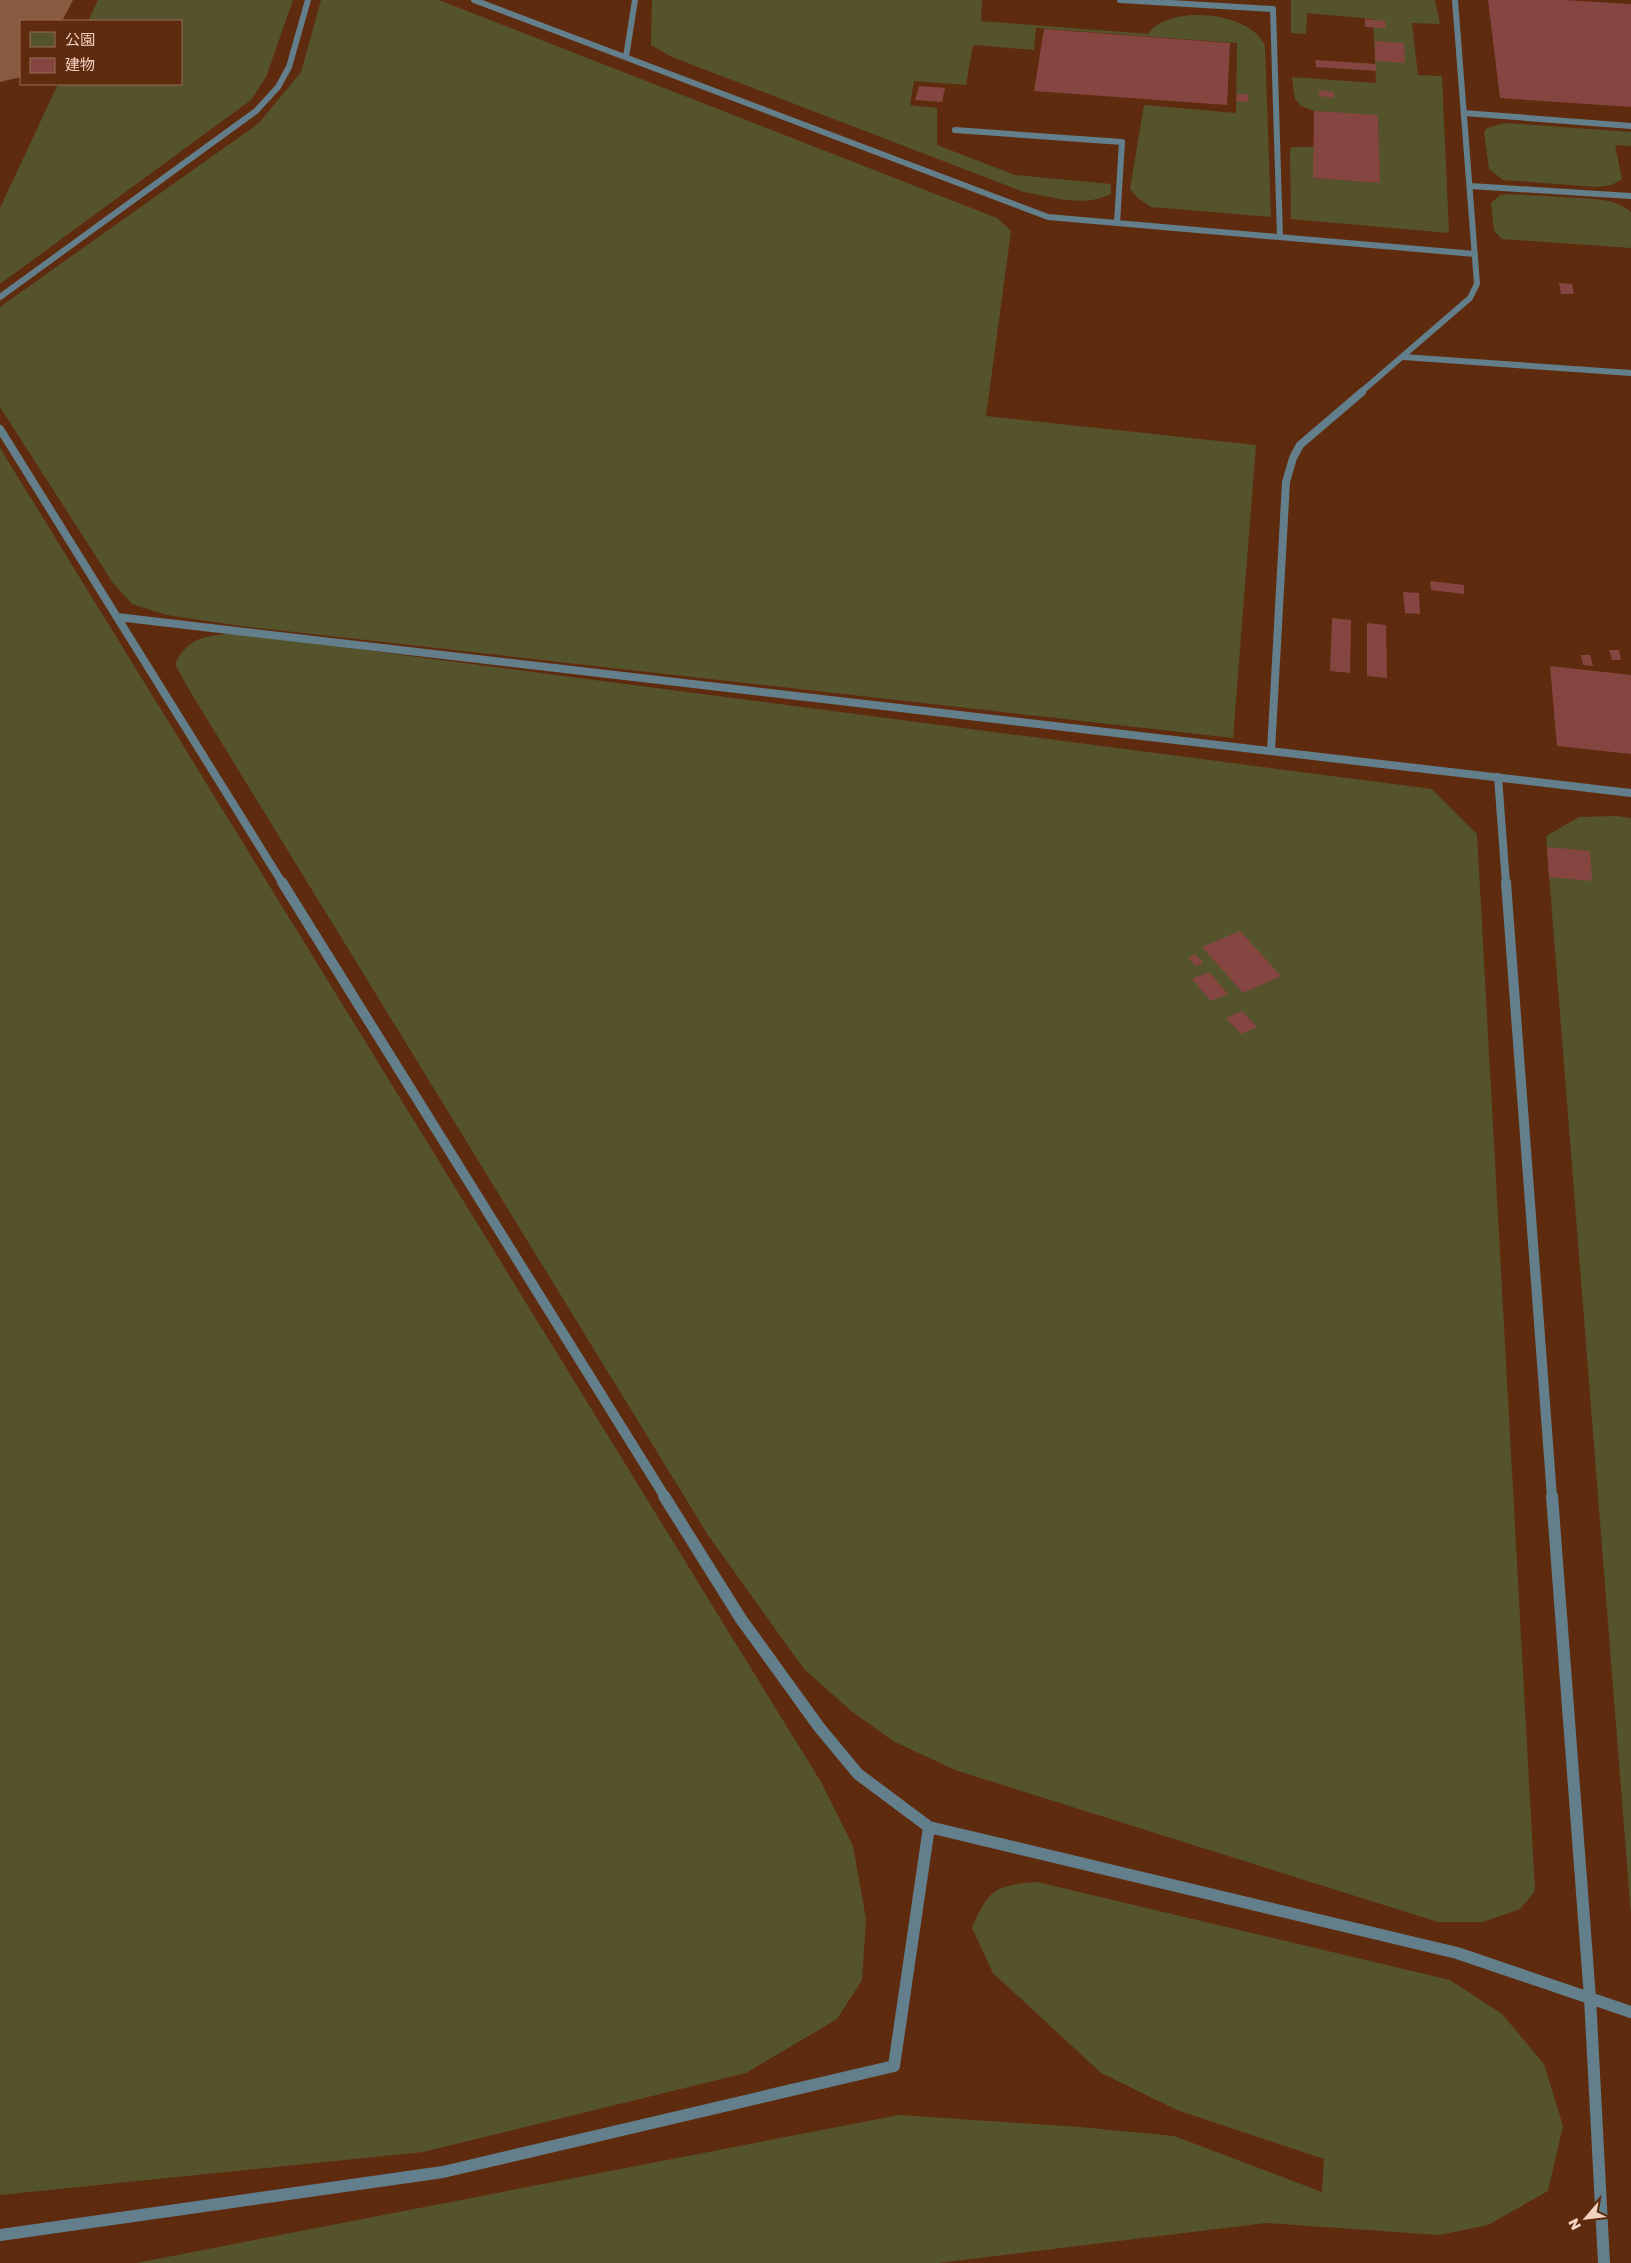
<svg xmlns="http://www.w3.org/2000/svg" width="1631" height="2263" font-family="'Golos Text','Noto Sans JP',sans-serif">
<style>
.green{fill:#55532c}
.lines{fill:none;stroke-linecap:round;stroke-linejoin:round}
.taxiway{fill:#885a40;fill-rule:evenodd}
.building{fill:#854641}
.service-far3{stroke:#627f8b;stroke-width:6}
.service-far2{stroke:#627f8b;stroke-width:8}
.service-far1{stroke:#627f8b;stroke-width:10}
.service{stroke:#627f8b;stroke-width:12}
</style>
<rect width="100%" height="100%" fill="#5f2b0e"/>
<path class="green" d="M98,0H293L266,77L251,100L0,284V208L58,84H181V21H88Z
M321,0H439L997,218L1011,231L986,416L1256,445L1233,738L241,626L167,615L132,604L113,583L0,407V307L259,123L301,72Z
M652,0H982L981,21L1148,34C1169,4 1250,11 1265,46L1271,217L1151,207L1138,198L1130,189L1144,105L1236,113L1237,43L1036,28L1034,50L973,45L966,85L914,81L910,105L937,108V145L1015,175L1111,184V194C1083,208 1053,197 1024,192L672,57L651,45Z
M1291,0H1435L1440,24L1412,23L1418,75L1442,76L1449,233L1291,219L1290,150L1292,147H1314V178L1380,183L1378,116L1314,111L1301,106L1295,99L1292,77L1376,83L1373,19L1307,13L1306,34L1291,33Z
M1505,123L1631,132V146L1615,145L1622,179L1612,185L1597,187L1503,180L1489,169L1484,132L1487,128Z
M1509,194L1596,199C1609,201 1621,203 1631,212V248L1502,239L1494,231L1491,203L1500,195Z
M0,448L821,1782L853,1846L866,1919L862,1980L837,2019L746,2073L423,2152L0,2195Z
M233,633L1432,789L1477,834L1535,1891L1520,1909L1483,1922H1438L955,1770L893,1741L850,1710L804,1669L708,1535L188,688L175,664C189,636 204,637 233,633Z
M1616,816L1631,818V1915L1546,836L1579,817Z
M1037,1882L1450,1980L1502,2014L1544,2064L1563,2126L1548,2191L1488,2225L1439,2235L1266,2223L938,2263H136L899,2115L1080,2127L1174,2136L1322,2192L1324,2159L1177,2110L1101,2073L993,1973L972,1928C988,1890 995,1885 1037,1882Z"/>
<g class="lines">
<path class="taxiway" d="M0,0H73L62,21H21V77L0,82Z"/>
</g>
<path class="building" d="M1488,0H1564L1631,4V107L1500,98Z
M1365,19L1385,21L1386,28L1365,27Z
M1044,29L1230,43L1227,105L1034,91Z
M1375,41L1404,43L1405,63L1375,61Z
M1315,60L1376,64V71L1316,67Z
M919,86L945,88L942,102L915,100Z
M1319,90L1334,92V98L1319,96Z
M1237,94H1249L1248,102L1236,101Z
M1314,111L1378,115L1380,183L1313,178Z
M1559,283L1572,284L1574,294H1561Z
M1430,581L1464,585V594L1431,590Z
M1403,592L1419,593L1420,614L1405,613Z
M1332,618L1351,620L1350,673L1330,671Z
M1367,623L1386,625L1387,678L1367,676Z
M1609,650H1619L1621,660H1612Z
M1581,655H1590L1593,666L1583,665Z
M1550,666L1631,675V754L1557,746Z
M1547,847L1590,851L1592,881L1549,877Z
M1240,931L1281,976L1243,993L1202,947Z
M1195,954L1204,963L1196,966L1188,958Z
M1209,972L1228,994L1211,1001L1192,979Z
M1242,1011L1257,1027L1241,1034L1226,1018Z"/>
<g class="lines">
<path class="service-far3" d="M474,0L1048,217L1475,254
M1120,0L1273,9L1280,237
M626,57L635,0
M1464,113L1631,126
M955,130L1122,142L1117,223
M1470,186L1631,196
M0,297L256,111L278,87L289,67L308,0
M1403,357L1631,373
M1360,393L1470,298L1477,284L1455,0"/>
<path class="service-far2" d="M0,429L283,884
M117,617L1631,793
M1271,751L1286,482L1293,458L1300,445L1362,392
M1498,777L1506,884"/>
<path class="service-far1" d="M282,882L665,1497
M1506,882L1552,1497"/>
<path class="service" d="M664,1496L741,1619L819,1727L858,1774L929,1827
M1552,1496L1590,1998L1604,2263
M0,2235L443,2172L894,2066L929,1827L1457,1953L1631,2012"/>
</g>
<rect x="20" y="20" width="162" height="65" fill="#5f2b0e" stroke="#9a6d56"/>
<rect x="30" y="32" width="25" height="15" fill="#55532c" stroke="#9a6d56"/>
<text x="65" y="45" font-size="15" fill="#f3d1c2">公園</text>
<rect x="30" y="58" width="25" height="15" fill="#854641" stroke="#9a6d56"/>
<text x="65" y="70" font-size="15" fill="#f3d1c2">建物</text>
<g transform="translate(1586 2218) rotate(242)" stroke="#5f2b0e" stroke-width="4" paint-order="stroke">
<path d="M0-4L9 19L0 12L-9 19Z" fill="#f3d1c2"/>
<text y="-8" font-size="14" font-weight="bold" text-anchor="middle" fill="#f3d1c2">N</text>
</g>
</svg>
